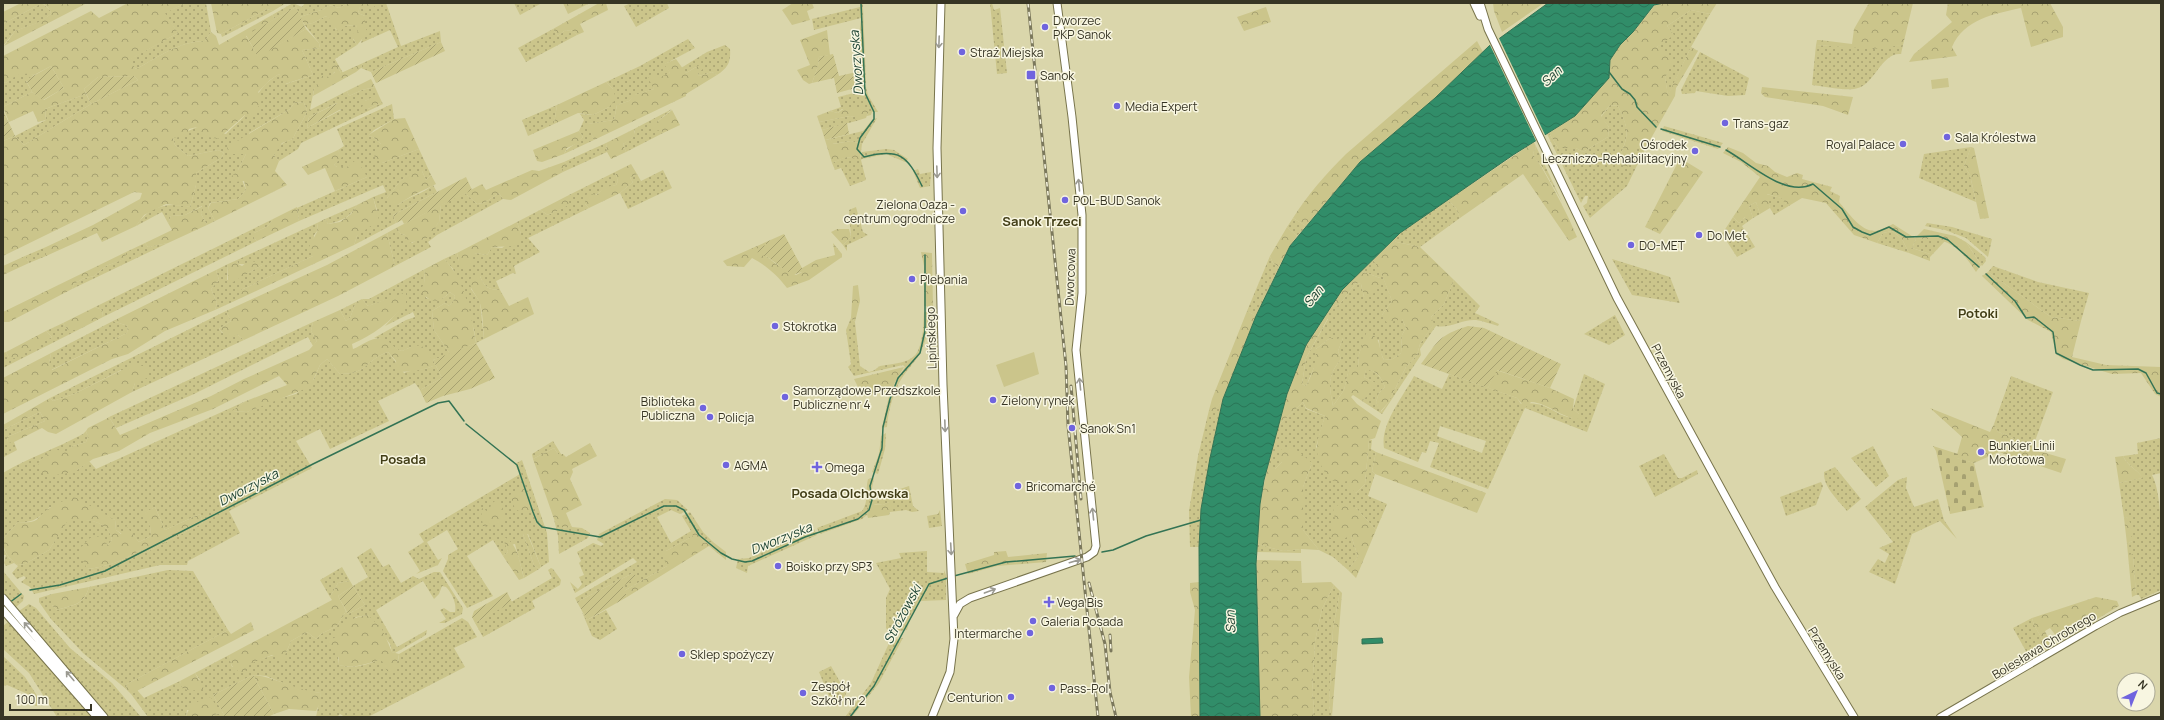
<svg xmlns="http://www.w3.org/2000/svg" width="2164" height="720" font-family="Manrope,sans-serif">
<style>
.grass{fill:url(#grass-dots);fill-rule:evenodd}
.forest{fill:url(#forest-crowns)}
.cemetery{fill:url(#cemetery-stones)}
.garden{fill:url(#garden-furrows)}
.pitch{fill:#cbc58b}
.water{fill:url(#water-waves);stroke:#337354}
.pier{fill:#dad6ab}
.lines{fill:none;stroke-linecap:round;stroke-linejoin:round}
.stream{stroke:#337354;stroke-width:1.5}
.tertiary-casing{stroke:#78744c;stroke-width:8}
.primary-casing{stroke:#78744c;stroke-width:9}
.tertiary{stroke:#fff;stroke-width:6}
.primary{stroke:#fff;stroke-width:7}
.rail-casing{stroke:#7b785c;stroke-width:3}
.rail{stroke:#f8f6e1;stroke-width:1.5;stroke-dasharray:4.5;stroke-linecap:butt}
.oneway{stroke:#9b9a92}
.poi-dot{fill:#7064de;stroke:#f8f6e1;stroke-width:1.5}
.labels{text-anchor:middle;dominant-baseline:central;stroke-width:3;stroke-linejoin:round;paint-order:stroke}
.poi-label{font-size:12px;fill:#373524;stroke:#f8f6e1;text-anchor:start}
.street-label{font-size:12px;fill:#373524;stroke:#f8f6e1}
.water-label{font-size:13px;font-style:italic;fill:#1c4232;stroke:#f8f6e1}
.neighbourhood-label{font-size:13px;font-weight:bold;fill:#423e17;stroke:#f8f6e1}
</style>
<defs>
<pattern id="grass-dots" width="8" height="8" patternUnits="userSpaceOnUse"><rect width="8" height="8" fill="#cbc58b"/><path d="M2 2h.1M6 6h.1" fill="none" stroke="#a6a171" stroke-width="1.8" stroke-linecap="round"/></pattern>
<pattern id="forest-crowns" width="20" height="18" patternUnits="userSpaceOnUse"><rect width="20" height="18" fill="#cbc58b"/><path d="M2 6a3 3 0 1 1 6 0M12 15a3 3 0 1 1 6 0" fill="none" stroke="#a6a171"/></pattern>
<pattern id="cemetery-stones" width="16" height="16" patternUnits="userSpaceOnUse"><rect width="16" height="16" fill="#cbc58b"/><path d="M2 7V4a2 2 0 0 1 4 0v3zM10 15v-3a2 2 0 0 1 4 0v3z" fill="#a6a171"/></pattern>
<pattern id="garden-furrows" width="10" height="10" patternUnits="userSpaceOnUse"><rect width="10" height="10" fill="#cbc58b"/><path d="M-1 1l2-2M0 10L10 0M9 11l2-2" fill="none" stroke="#a6a171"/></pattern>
<pattern id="water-waves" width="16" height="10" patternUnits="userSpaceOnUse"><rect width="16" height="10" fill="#318d69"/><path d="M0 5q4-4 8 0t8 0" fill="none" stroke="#2a7456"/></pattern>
</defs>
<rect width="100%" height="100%" fill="#dad6ab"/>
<path class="grass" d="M42,3L50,10L51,14L40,22L15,31L3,46V24Z
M186,3H206L211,32L205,41C177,42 159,57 136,69L128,60L178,33L164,13Z
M293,3L302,7L305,3H348L339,8L329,5L324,9L300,17L296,7L275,19L272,15Z
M377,3H386L401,46L440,31L441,42L371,72L361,68L363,63L398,47L390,30L361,43L365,28V16L358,13L360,6Z
M514,3H540V4L520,15Z
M631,3H667L669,8L636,27L624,6Z
M860,3H863V7L866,83L861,84L859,37L861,18L814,30L812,19L860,7Z
M990,3H992L994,10L1000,8L1007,73L997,74Z
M267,9L273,11L222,37L221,34Z
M1691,10L1710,14L1691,47L1668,96L1665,78L1672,60L1657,47L1673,34L1667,26Z
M326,16L333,20L336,30L344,26L356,25L359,33L353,39L357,45L335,59L343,73H341L338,67L332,75L314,89L310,110L347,91L349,96L362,90L375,87L379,96H376L365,101L368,109L382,102L383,104L301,143L298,149L279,161L274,155C278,145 283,142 293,139C297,128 304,121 307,110L304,103L295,102L290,109L249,133L246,154L238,170L246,190L238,199L210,203L208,208L215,221L207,225L201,214L202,206L185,215L171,216L168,223L162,212L136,226C149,206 167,202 190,207L196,185V173L221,158L224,153L218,150L188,156L175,145L173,138L197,127L226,134C232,127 241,121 246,114C258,96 259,86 279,74L286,84L313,75L302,50L320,48L319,43L304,24L313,23ZM337,103L341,110L307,128L309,117Z
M553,29L558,36L564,31L571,30L577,35L526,62L518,48Z
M688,39L695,48L665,64L670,73L652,83L654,89L635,95L629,101L617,105L614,120L588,124L594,140L564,154C568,146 577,145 583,137L579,131L584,120L580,114L593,115L609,107L613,89L606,82L640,66Z
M725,45L730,49C731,62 728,68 717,75L712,72L699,76L696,67L686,73L681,68L707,52Z
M1816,45L1853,47L1903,45L1901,54C1882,52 1875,83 1858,88C1849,92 1823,86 1812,85Z
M1700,52L1749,78L1745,95L1728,96L1696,91L1695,93L1682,94L1681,90Z
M25,72L34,75L26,81L32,92L3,107V82L6,83L15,75Z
M866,87L868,95L878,112H872L871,115L867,116L869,107L860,110L842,109L838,113L830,111L841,107L838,97L854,93Z
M86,94L91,104L24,145L15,136L46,120L45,109Z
M392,104L394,119L374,130L368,136L373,137L381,144L382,163L419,149L431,175L426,180L422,171C397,178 402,181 387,198L398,205C409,196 423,194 433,185L437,192L393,215L396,223L354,245L357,236L377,210L373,197L386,192L383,185L299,221L297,208L367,177L347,167H337L334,165L341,157L338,150L344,146L337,129Z
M557,105L554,124L528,136L522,120Z
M1610,105L1618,106C1631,132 1628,137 1617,163L1638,147L1645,149L1627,186L1590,218L1583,206L1587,203L1588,196H1585L1581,203L1547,134L1549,133L1558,148H1576L1583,152L1608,137L1609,127L1601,117Z
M672,109L657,122L663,133L626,152L623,144L632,138L635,132L634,129Z
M850,116L856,117V121L822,130L819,122Z
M877,118L862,144L851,141L832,144L830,139L863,131L872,120Z
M1664,126L1723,143L1718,149L1662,131Z
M1534,142L1562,202L1541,165L1535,159L1533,153L1536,148Z
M606,143L607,152L563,172L561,169L567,163L564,162Z
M1971,147L1964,166L1970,175L1976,202L1919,178L1924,154Z
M886,149L894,150L908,159L905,162L886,154L862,159L861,160L866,180L850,186L841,168L835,170L832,163L846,157L860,159L862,152Z
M918,169L920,174L931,172L930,186L920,188L913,171Z
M663,170L672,188L628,209L620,193L633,182L630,178L637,174L641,181Z
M615,172L618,181L616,185C603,188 595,195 585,204L589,208L528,238L540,252L514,266L516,274L513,273L496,281L500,290C489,290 484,287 480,276L471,289L480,302L484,339L476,343L474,330L453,269L444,259L457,253L459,261L476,253L487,255L492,247L502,248L521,234L517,222L540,210L548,215L568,205L569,195Z
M465,193L477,204L484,203L499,193L503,199L437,235L428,242L431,247L395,266L387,233L396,228L401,234L405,235L412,243L417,240L425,239L439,222L441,205Z
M1766,194L1782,198L1786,204H1792L1774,215L1770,208Z
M1448,200L1456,208L1460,218L1420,247L1392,241L1400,233Z
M1756,202L1760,214L1753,218L1749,206Z
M357,205C350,217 342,221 328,224L325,219Z
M856,207L863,232L868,235L847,245V251L843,245L851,237L849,210Z
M1733,217L1739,223L1745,217L1746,223L1742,226L1755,247L1737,257L1722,234Z
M1293,218L1306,226L1297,236L1287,227Z
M273,219L268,226L254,233V238L257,241L103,317L102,310L95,307Z
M317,223L318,230L314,235L313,256L241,290V298L215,310L217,303L211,289L219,280L216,270L228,264L227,280L248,273L262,265L238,264L237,260Z
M1927,223L1952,227L1992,239L1988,257L1966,238L1945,230L1925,226Z
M1892,231L1902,239L1909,253L1877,243L1883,233Z
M1935,238L1945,241L1930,257V254L1912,248L1916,239Z
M1966,242L1985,257L1986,261L1982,266Z
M145,243L148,247L168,243L72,289L74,284L82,279L94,276L106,266L124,259L126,252Z
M46,247V256L29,263L25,256Z
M1270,256L1273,263L1279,267L1256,316L1247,311Z
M1612,259L1670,277L1680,303L1632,295Z
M1373,260L1380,269L1392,301L1382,315L1402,319L1406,328L1402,335L1401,353L1393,359L1384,360L1380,351L1379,340L1363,344L1359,354L1358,368L1349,369L1344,390L1333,406C1329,384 1327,377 1341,359L1338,351L1343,338H1330L1316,349V363L1306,386L1302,384L1306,358L1328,319L1325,316L1330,307L1339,305L1356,283L1361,284L1364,297L1380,278L1361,271Z
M1993,266L2038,282L2089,293L2081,321L2051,317L1988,272Z
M425,269L424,284L426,298C437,302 443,300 450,292L455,296L454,300L449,306L445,303L432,311L434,330L450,354L433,360L442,378L420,390L415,383L378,401L389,421L330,449L320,429L296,441L312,468L229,511L240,533L188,561L187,565H160L34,594L30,587L21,582L26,578L24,576L17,579L12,573L18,566L14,563L6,566L4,563L6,555H3V548L9,558L18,565L25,564L49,550L67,521C83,518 109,519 112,540L108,545L104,542L87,569C108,567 123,560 141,550L145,553L203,523L200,514L165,530L155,507L145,513L150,526L151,536L139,542L126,527L122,534L116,530L115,520L97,511L50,507C40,518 33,523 18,522L3,539V473C28,458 57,448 83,434L86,431L88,437L86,442L73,446L65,453L45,457L39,461L77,470L89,461L96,469L246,401L233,411L247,412L271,401L296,394L314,379L320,365L327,359L340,374C368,374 365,360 388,352L404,373C413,369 423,371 433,366L411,347L402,351C390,348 387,337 374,338L406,320L415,317L413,312L385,326L405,304L406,293L368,306L362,299H369Z
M1454,280L1480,306L1475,313L1499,324L1498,326C1491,324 1483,321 1476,320C1462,319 1450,329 1436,326L1420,349L1421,355L1382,414L1362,401L1377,384L1364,377L1366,369C1377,371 1381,377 1385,387L1379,393L1376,402L1381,412L1388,403L1406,367L1417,355L1420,344L1433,325L1431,317L1444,304Z
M356,302L350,318L346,321L340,310Z
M226,311L231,321L219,329L222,333L237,334L244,340L132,392L135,383L121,370L74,394L53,401L50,398Z
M1615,315L1625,335L1609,345L1584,334Z
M851,318L855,322L860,366L869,372C875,371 876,368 880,366C884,365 889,365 893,364C917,360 919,354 923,331H927C923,360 910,362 898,385C892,398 888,413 887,427L882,428L890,391L905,367L903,365L854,376L848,367L851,364L846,330Z
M113,321L128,326L127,333L51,370L49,364L51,353Z
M313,322L311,331L317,341L313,346L308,337L194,394L116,428L109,417Z
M63,323L68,330H78L3,368V353L6,352L9,358L52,337L46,331Z
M1449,374L1517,398L1521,404C1549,399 1555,419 1579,418V414L1573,409L1584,374L1605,384L1587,432L1525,408L1488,489L1430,467L1439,443L1430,441L1426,453L1422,452L1418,462L1384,448C1380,424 1403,397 1414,376L1442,389ZM1440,426L1486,441L1482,453L1437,436Z
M2011,376L2053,392L2032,449L2007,435L1998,432L1994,424Z
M1223,399L1201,509L1199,547H1190L1189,511L1198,456L1209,410L1213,412Z
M1303,402L1306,409L1325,416L1316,447L1348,481L1356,493L1365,484L1369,440H1372L1371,449L1376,452L1372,471L1375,474L1368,496L1387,504L1376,530L1356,508L1351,535L1358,557L1348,570L1333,557L1319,550L1303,530V487L1312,463L1282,462L1275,469H1267L1278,426Z
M40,412L45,421L7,437L8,442H14L17,450L4,457L3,430Z
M886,433L885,449L878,474L872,472L879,454L881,436Z
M2161,438V473L2152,475C2164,497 2161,561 2161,590L2141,599L2139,595H2136L2133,555H2128L2127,544L2132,541L2127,517L2124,518L2119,483L2142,478C2138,469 2129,468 2123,456L2138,454L2137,443Z
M553,441L561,454H558L554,448L533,459L532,454Z
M1873,446L1889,476L1876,487L1851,458Z
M1664,454L1678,478H1682L1697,470L1698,474L1655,497L1639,466Z
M522,460L547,533L549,562L541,567L528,534H523L534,565L539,569L524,578L515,544L506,546L508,552L503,556L493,540L467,556L493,596L467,608L443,571L448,559V555L458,549L447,530L427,542L438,560L442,558L438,565L416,574L420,571L408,552L424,542L419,534L520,474L515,464Z
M1835,467L1861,499L1847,511C1838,500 1823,487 1824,472Z
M1907,477L1906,488L1914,507L1938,499L1944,520L1957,539L1940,521L1912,534L1895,584L1869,572L1878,559L1885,563L1889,554L1879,548L1893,542L1865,507L1898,480Z
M874,478L871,493L875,500L889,498L888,493L909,486L913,506L919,511L912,512L906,510L890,512L889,515V502L883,505L875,504L866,511L867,515L862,519L820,534L817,528L862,511C869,502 865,490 868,479Z
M1821,482L1823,486L1816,505L1786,516L1780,497Z
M665,499L677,500L688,510L680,514L671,510L657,517L671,543L691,531L682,516L690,512L703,532L713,542L705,543L694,529L693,536L666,551L667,566L624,591L623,586L633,573L577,602L575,598L637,562L633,558L575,593L570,582L578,589L582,584L579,577L584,575L579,563L581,561L577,552L593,543L601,546L604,544L597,540L599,534Z
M940,510L942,526L929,528L927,516L938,514Z
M554,519L562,527L567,528L571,525L572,527L582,528L590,533L588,538L559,554L558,536Z
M814,529L817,535L748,566L747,573L736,568L738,559L749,558Z
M1257,544L1283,551L1301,549V553L1257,552Z
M371,548L383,567L389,564L401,583L413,576L419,579L434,572H440L463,608L462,614L445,623H439L446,619L440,610L444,608L450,612H455C457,604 452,593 446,587L442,586L439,594L434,599L423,581L376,610L397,647L427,630L426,635L395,653L392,652L390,644L368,615L356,617L336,637L339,665C354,669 368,665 382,658L387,670L398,661L399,654L462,618L468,622L477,637L454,648L465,667L368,717H345L340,714L337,717H316L321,693L303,691L266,676L253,675L213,695L225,717H210L220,713L187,710L186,717H148L131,694L137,690L144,698L180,681L182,687L200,680L195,673L229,655L232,667C251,664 267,655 286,653L291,641L307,632L316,639L321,634L337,626L346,611L348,614L365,605L353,586L368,577L357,557Z
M927,551V572L944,573V570L946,575V600L920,601L910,619L907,630L889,632L886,628V598L890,589L876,563L901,558L899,553Z
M342,567L350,581L338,583L330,597L320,580Z
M551,568L553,569L561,580L560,585L532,601L535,608L483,637L475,623L552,578L548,570Z
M168,570L193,571L228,630L127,684L126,689L83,653L51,619L39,602V598L52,594V605L57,610C74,605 84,605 89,587Z
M3,571L24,596L23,601L16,607L3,593Z
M1334,585L1340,591L1333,629L1329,706L1332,717H1313L1314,706L1312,693L1315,641L1322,609Z
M29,604L36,608L70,648L112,683L141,717H109L19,611Z
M606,610L617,629L600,640L592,636L582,612L587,620Z
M2032,618C2034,628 2040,633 2043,642L2027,653L2013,628Z
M8,622L77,699L91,717H57L29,673L3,649V626Z
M903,638L879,683L852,717H845L871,683L890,641Z
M3,656L25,677L43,705L42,706H35L36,703L30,695L7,685L3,686Z
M831,666L845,691L846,694L839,705L836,706L831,701L819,672Z"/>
<path class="forest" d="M21,3H42L3,24V12Z
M43,3H87L4,46L15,31L39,22L51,14L50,10Z
M128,3H186L165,13L178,33L129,60L136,69C159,57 177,42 205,41L211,32L216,36L219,45L272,15L275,19L246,36L258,56L306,29L319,43L320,48L302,50L313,75L285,84L279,74L270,80L258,92L263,98L254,115H245L218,139L203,136L197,127L189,129L186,136L173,138L175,145L188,156L218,150L224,153L221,158L196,173V185L190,207L166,204L144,215L136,226L102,242L97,233L46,256V247L93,225L140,199L142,193L134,192L3,256V141L15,136L24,145L91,104L138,80L134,76L98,77L84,89L86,94L45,109L46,120L38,122L33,111L9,122L3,107L32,92L44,100L64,88L51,66L34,75C22,72 16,75 6,83L3,82V56L91,11L99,18Z
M211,3H286L273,11L267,9L221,34L217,33Z
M348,3H377L374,7H360L358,13L365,16V28L370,34L363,38L357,45L351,35L356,31L358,33L356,25L344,26L340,33C333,28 334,21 326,16L313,23L304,24L300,17L324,9L329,5L339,8Z
M563,3H590L568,14Z
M599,3H606L608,10L580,24L584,32L577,35L571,30L564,31L558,36L553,29Z
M793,3H812L814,8L807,11L810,20L792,25L782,10Z
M1493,3H1544L1502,32L1494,11Z
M1664,3H1717L1710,14L1691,10L1667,26L1674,35L1657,47L1668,54L1673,60L1665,78L1668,95L1691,47L1698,51L1676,88L1675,96L1645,149L1638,147L1627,167L1617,163C1628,137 1631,133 1618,106L1610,105L1601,116L1609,127L1608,137L1583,152L1576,148H1558L1549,133L1575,116L1609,78L1610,60L1620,45L1633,32L1655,5Z
M1869,3H1913L1903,45L1873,49L1816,45L1817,40H1820L1852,44L1854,29Z
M1948,3H2050L2063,27V37L2031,47L2021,8C1994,14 1964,19 1952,47L1957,56L1909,62L1914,54L1952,22L1946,15Z
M1266,7L1271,22L1244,31L1237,17Z
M827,30L830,55L819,57L818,66L812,83L809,84L803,80L797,70L810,65L800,40Z
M1477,41L1483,52L1435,98L1360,162L1306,226L1293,218C1308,194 1326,174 1346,154Z
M676,59L686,73L703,63L704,68L698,73L699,76L712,72L717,75L686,94V96L594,140L587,124L614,120L617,105L629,101L634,95L654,89L648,78L652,73L658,78L670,73L664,64Z
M327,63L336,64L341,73L363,63L361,68L356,72L313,96L314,89L322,76L329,77L335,72L328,68Z
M371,79L375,87L362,90L349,96L347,91Z
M606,82L613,89L616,99L609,107L593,115L578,113L554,124L557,105Z
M1762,87L1853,97L1848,115L1823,106L1765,97L1761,93Z
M376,95L379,96L382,102L368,109H361L365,101Z
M295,102L304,103L307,110C304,121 297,128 293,139L282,143L274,155L279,161L275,171L287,185L215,221L208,208L211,203L238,199L246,190L244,181L235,182L231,177L238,170L246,154H233L228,151L227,147L290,109Z
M847,106C856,111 862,107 870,107L866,118L856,121L855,117L850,116L819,122L817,116L830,111L838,113Z
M672,110L680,125L663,133L661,130L654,131L652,125L654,121L657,122Z
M405,118L419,149L382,163L374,156L381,144L373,137L367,136L394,119Z
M634,129C637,137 629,141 623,144L626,152L611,159L607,152L606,143Z
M579,131L583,137L578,143L567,148L564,154L542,162L537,161L533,150Z
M830,139L833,144L851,141L862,144L860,160L847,157L832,163L825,140Z
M1534,142L1536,148L1533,153C1535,160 1539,162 1542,168C1555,191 1567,213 1577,237L1569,241L1523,174L1460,218L1456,208L1448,200Z
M1728,147L1743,153L1756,163L1768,166L1775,172L1787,177L1797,173L1803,175L1802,179L1832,187L1830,191L1840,196L1839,202C1848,212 1860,231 1875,231C1880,231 1888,226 1893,224L1915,238L1924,229L1955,236L1966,242L1981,265L1976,272C1959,246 1948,237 1916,239L1912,248L1930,254V261L1909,253L1902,239L1892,231L1883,233L1877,243L1854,235L1826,203L1802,198L1792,204H1786L1781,198L1767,194L1770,208L1760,214L1756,202L1749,206L1753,218L1746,223L1745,217L1739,223L1733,217L1760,177L1741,162L1723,153Z
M1971,147L1974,148L1989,218L1980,219L1970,175L1964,166Z
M338,150L342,157L334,165L337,167H347L356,160L361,166L367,177L335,191L325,168L308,175L302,167Z
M1680,158L1703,172L1660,234L1645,227Z
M564,162L568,163L562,169L563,172L511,200L503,199L499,193L484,203L477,204L465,193L482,184L486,190L532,170L539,171Z
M631,164L637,174L630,178L633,182L620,193L589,208L585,204L587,193L596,195L606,187L616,185L618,181L615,172Z
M419,171H422L426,180L431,175L436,184C423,191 409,196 398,205L389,203L387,198C400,183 398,178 419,171Z
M569,195V205L548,215L540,210Z
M373,197L379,220L357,236L354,245L241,298V290L313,256L309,247L318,230L317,223L325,219L328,224L340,222L351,214L357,205Z
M441,205L439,222L436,226L435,232L425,239L409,243L405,235L401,234L396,228Z
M203,206L201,214L207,225L168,243L148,247L145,243L172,230L168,223L171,216L185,215Z
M297,207L299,221L257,241L254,238V233L268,226L273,219Z
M517,222L521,234V241L513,246L492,247L487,255L476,253L472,256L471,266L465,271L459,261L457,253Z
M1287,227L1297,236L1290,246L1279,267L1273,263L1270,256Z
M837,229H849L851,237L843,245L831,232Z
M387,233L395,266L338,296L244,340L237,334L228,338L219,329L231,321L226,311L327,265Z
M1392,241L1420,247L1454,280L1444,304L1431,317L1434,324L1420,344L1417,355L1406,367L1388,403L1380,412L1376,402L1379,393L1385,387C1381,377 1377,370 1366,370L1364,377L1378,384L1362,401L1353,395L1351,397L1357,404L1381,421L1375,438L1369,440L1365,484L1356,493L1349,487L1348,481L1341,482L1330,480C1311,453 1316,445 1325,416L1306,408L1303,402L1278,426L1287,394L1306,345L1325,316L1328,318L1306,358L1302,384L1306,386C1313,373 1316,363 1316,349L1330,338H1343L1338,351L1341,359C1327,377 1329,384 1333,406L1344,390L1349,368H1358L1359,354L1367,331C1383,339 1377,346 1384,360L1393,359L1401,353L1402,335L1406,328L1402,319L1387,323L1382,315L1392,301L1380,270L1373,260Z
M766,242V256L776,264L796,275L802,272V268L816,260L835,255L833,243L842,254V257L809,280L787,288C777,275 767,266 752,258L744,267L727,266L723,261Z
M126,252L125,259L106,266L94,276L82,279L74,284L72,289L9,322H3V312Z
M921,252L932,253L933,307L924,306V266Z
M25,256L29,263L3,275V266Z
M444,259C465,280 471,314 476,343L450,354L434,330L432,311L445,303L449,306L454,300L455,296L450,292C439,304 430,304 420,290L424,284L425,269Z
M237,260L238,264L242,266L249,261L259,262L262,265L228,285V264Z
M216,270L219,280L211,289L217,303L215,310L165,331L128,354L112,359L3,414V378L51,353L49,364L52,370L127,333L128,326L113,321Z
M1361,271L1380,278L1381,284L1372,295L1364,297L1361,284L1356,283L1339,305L1330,307L1342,290Z
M1988,272L2051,317L2081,321L2072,357L2106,365L2161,367V397L2155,394L2141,373L2112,374L2063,359L2056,354L2051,332L2028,320L1982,276Z
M472,276H480C484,287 489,290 500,290L509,306L528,297L534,314L484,339C483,329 483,309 479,301C475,293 466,285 472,276Z
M858,285L860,301L855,322L851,318L853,286Z
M406,292V304C390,322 373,335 352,344L353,349C364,345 377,332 389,342C394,346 395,349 402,351L411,347L421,345L433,360V366C425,370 405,373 397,371L396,361L388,352C365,360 368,374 340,374L327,359L320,365L310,387L247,412L232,411L246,401L287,385L279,376L213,409L150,433L119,451L93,459L77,470L64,474L45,476L38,467L39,461L55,449L65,452L73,446L86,442L88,437L86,431L88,428L106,419L109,417L120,435L211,396L244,379L309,350L317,341L311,331L313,322L340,310L346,321L350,318L356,302L362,299L368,306Z
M95,307L102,310L103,317L78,330H68L63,323Z
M1247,311L1256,316L1223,399L1213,413L1209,410L1212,399Z
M924,312H933V321L930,324L929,331H923Z
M46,331L52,337L16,358H9L6,352Z
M134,364L149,367L147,378L135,383L132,392L56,434L48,432L42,428L14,442L8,443L7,437L45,421L40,412L3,430V425L50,398L53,401L74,394Z
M904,367L890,391L862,395L854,379Z
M1496,370L1550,388L1574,399L1573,409L1579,414V419C1561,418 1548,403 1531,402L1525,408L1517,398L1488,388Z
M1930,408L1990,432L1994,424L1998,432L2007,435L2032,449L2066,459L2061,473L1999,452L1974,463L1956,458L1962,437Z
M590,443L597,456L572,469L573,472L570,479L582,505L566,513L571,525L567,528L561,527L554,519L533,459L554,448L558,454H563L566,457Z
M1285,447L1298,451L1312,463L1303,487V530L1319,550L1301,549L1283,551L1257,544L1260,504L1267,469H1275L1282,462L1279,451Z
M1376,452L1486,493L1477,513L1375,474L1372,471Z
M2123,456C2128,467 2137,469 2143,478L2119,483L2115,457Z
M519,487L528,491L533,509L530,513H523L515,509L510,495Z
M75,497L115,520L116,530L121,534L126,526L139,542L151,536L150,526L144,513L155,507L165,530L200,514L203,523L145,553L141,550C123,560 108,567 87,569L81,556V547L90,538L99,536L108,545L112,540C109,519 83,518 67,522L49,550L25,564L18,565C8,558 3,552 3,539L18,522C42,524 35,517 51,507C58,502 67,500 75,497Z
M495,501H500L506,518L503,523L483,527L481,510L483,508L489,513L491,504Z
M889,502H893V506L889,510V515L868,518L866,511L869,504L883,505Z
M1342,503L1356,508L1376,530L1356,578L1348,570L1358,557L1351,535L1338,542L1329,537L1335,519L1333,508Z
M2127,517L2132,526V541L2127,544L2124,518Z
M694,529L705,543L713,542L726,552V560L709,546L627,597L624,591L667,566L663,557L666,551L693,536L691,531Z
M526,531L541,567L539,569L534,565L523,534Z
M502,536C519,543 519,562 524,578L519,580L503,556L508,552Z
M1006,551L1008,557L1047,553L1046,562L997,566L968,574L965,564L994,555V552Z
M2133,554L2136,595L2132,597L2128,555Z
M1256,560L1301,561L1302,583L1331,582L1334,585L1322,609L1315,641L1312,693L1314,706L1313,717H1260Z
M350,581L353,586L338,596L346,611L337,626L321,634L316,639L307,632L291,641L283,660L272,655L250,664L244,673C232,670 231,665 229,655L332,600L330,597L338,583Z
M1199,582C1199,627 1201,672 1200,717H1191L1189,677L1195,610L1190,592V583Z
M89,587C84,605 73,605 57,610L52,605V594Z
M1340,591L1342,593L1332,716L1329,706L1333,629Z
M2096,597L2117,601L2119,606L2060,641L2050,628L2045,631L2052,646L2029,658L2027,653L2043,642C2040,633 2034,628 2032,618Z
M368,615L382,629L392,652L399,654L396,669L393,672L387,671L381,659C367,664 354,669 339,665V658L327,641L336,637L335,632C345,622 354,617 368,615Z
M251,622L254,630L131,694L126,689L127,684L228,630L231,634Z
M195,673L204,689L190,691L182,688L180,681Z
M253,675C276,677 297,691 321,693L320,703L316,711L289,709L274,714Z
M211,697L220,713L210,717H186C188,706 199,699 211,697Z"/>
<path class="cemetery" d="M1933,446L1958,454L1957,458L1974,463L1984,507L1950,514L1936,451Z"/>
<path class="garden" d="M296,7L306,29L258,57L246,35Z
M441,42L445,51L376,83L371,72Z
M833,54L839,76L861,71V84L859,87L837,93L834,78L812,83L818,66L819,57Z
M51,66L64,88L43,100L32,92L26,80Z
M134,76L138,80L91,104L84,89L98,77Z
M338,103L341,109L307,128L309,117Z
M3,110L15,136L3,141Z
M847,123L849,134L825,140L822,130Z
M466,177L472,190L404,224L402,220L396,223L393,215Z
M784,234L802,268V272L792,275L766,256L759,255L756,249L766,245V242Z
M1468,326L1484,328L1561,364L1550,388L1497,370L1488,388L1421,364C1438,341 1439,335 1468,326Z
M476,343L495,378L470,389L443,396L426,403L420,390L442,378L433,360Z
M633,573L638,577L623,586L627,597L587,620L577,602Z
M353,586L365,605L348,614L338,596Z
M507,592L512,602L475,623L472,617L474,611Z
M253,675L274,714L268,717H225L213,695Z"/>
<path class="pitch" d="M1948,78L1949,87L1932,89L1931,80Z
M1034,352L1039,374L1004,387L996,365Z"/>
<path class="water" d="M1548,3H1664L1654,5L1633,32L1620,45L1610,60L1609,78L1575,116L1513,155L1400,233L1342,290L1306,345L1287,394L1264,480L1260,504L1256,564L1260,717H1200L1199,547L1201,509L1210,458L1223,399L1256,316L1290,246L1360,162L1435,98L1489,46Z
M1382,638L1383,643L1362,644V639Z"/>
<path class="pier" d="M1498,36L1546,137L1537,143L1489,43Z"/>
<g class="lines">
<path class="stream" d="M861,3L865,93L874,112V119L860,138L857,149L864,157C899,148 907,155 922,186
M1609,72L1622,89L1630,94L1635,100L1637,107L1656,127
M1661,129L1720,147
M1726,150C1750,163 1785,198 1813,184L1842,209L1853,227L1862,232L1870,235L1889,227L1906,237L1938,236L1948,240L1979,267
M1986,274L2015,301L2026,318L2034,317L2053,332L2056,353L2080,365L2093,370L2138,369L2146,373L2157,393L2161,394
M466,424L517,465L533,512L537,522L542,527L600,537L664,506H676L684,510L699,535L721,553L732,559L745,562L752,561L805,537L858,519L869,510L872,500L870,486L882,448L883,427L890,399L898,378L920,353L925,331V255
M1102,552L1113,550L1146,536L1201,520
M954,576L1006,562L1075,556
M30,590L60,585L105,571L313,464L438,403L449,401L464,421
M9,603L21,594
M850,717L874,686L929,584L948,578"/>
<g class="tertiary-casing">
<path id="tertiary" d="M1940,717L2096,626L2120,613L2161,596"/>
</g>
<g class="primary-casing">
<path id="primary" d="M1474,3L1480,16
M1480,3L1488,29L1617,298L1775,587L1854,717
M3,598L104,717
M3,610L97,717
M954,615L960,604L970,598L1087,557L1094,552L1096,546L1076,350L1082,293V215L1072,117L1057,3
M932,717L950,672L954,639L943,385L937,148L941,3"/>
</g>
<use href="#tertiary" class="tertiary"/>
<use href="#primary" class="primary"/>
<g class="rail-casing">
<path id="rail" d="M1028,3L1066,366L1068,425L1098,717
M1071,386L1081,499
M1089,583L1105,644L1110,692L1116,717
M1110,635L1111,651"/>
</g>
<use href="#rail" class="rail"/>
</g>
<defs><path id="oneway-shaft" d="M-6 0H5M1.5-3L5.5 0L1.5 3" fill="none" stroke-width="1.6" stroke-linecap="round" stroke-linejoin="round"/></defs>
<g class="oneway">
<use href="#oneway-shaft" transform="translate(939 42) rotate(92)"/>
<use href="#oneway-shaft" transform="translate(937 172) rotate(88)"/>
<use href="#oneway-shaft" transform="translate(1079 185) rotate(-95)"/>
<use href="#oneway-shaft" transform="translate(1080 384) rotate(-96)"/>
<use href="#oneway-shaft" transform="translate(945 426) rotate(88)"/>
<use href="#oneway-shaft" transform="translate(1093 514) rotate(-96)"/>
<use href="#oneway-shaft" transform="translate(951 549) rotate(87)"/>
<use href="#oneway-shaft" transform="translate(1075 561) rotate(-16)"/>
<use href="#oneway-shaft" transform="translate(990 591) rotate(-20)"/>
<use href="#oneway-shaft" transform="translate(28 627) rotate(-131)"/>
<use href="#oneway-shaft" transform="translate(70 676) rotate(-130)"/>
</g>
<g class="poi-dot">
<circle cx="1045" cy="27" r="4"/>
<circle cx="962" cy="52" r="4"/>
<rect x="1026" y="70" width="10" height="10" rx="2"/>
<circle cx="1117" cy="106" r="4"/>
<circle cx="1725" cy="123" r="4"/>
<circle cx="1947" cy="137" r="4"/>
<circle cx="1903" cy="144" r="4"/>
<circle cx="1695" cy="151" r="4"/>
<circle cx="1065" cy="200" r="4"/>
<circle cx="963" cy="211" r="4"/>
<circle cx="1699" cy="235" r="4"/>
<circle cx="1631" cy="245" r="4"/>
<circle cx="912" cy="279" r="4"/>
<circle cx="775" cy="326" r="4"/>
<circle cx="785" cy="397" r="4"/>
<circle cx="993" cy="400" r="4"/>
<circle cx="703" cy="408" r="4"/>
<circle cx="710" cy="417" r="4"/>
<circle cx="1072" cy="428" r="4"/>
<circle cx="1981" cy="452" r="4"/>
<circle cx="726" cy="465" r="4"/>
<path d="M815 461h4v4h4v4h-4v4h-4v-4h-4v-4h4z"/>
<circle cx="1018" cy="486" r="4"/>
<circle cx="778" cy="566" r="4"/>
<path d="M1047 596h4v4h4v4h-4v4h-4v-4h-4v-4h4z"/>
<circle cx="1033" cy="621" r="4"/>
<circle cx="1030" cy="633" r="4"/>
<circle cx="682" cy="654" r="4"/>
<circle cx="1052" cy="688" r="4"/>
<circle cx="803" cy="693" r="4"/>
<circle cx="1011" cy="697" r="4"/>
</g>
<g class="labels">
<g class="poi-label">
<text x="1053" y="20">Dworzec<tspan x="1053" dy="14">PKP Sanok</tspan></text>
<text x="970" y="52">Straż Miejska</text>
<text x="1040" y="75">Sanok</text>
<text x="1125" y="106">Media Expert</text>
<text x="1733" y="123">Trans-gaz</text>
<text x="1955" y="137">Sala Królestwa</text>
<text x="1687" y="144" text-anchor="end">Ośrodek<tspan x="1687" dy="14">Leczniczo-Rehabilitacyjny</tspan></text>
<text x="1895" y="144" text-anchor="end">Royal Palace</text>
<text x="1073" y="200">POL-BUD Sanok</text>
<text x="955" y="204" text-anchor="end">Zielona Oaza -<tspan x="955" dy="14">centrum ogrodnicze</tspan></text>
<text x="1707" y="235">Do Met</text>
<text x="1639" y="245">DO-MET</text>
<text x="920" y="279">Plebania</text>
<text x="783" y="326">Stokrotka</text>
<text x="793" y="390">Samorządowe Przedszkole<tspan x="793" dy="14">Publiczne nr 4</tspan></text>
<text x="1001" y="400">Zielony rynek</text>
<text x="695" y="401" text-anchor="end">Biblioteka<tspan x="695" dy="14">Publiczna</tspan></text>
<text x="718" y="417">Policja</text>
<text x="1080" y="428">Sanok Sn1</text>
<text x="1989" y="445">Bunkier Linii<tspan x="1989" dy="14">Mołotowa</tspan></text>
<text x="734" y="465">AGMA</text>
<text x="825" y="467">Omega</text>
<text x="1026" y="486">Bricomarché</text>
<text x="786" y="566">Boisko przy SP3</text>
<text x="1057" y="602">Vega Bis</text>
<text x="1041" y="621">Galeria Posada</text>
<text x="1022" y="633" text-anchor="end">Intermarche</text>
<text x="690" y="654">Sklep spożyczy</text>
<text x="811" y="686">Zespół<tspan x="811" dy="14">Szkół nr 2</tspan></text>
<text x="1060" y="688">Pass-Pol</text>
<text x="1003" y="697" text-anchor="end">Centurion</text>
</g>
<g class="street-label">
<text transform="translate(1070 277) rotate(-88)">Dworcowa</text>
<text transform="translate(931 338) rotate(-92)">Lipińskiego</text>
<text transform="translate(1669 371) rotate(62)">Przemyska</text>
<text transform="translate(2044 645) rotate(-31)">Bolesława Chrobrego</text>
<text transform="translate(1827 653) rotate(58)">Przemyska</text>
</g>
<g class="water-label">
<text transform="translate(856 63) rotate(-94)">Dworzyska</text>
<text transform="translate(1551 76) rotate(-44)">San</text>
<text transform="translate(1313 296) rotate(-51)">San</text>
<text transform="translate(248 487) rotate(-27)">Dworzyska</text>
<text transform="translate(781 538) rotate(-22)">Dworzyska</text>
<text transform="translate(902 614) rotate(-62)">Stróżowski</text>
<text transform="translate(1230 622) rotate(-92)">San</text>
</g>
<g class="neighbourhood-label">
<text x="1042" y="221">Sanok Trzeci</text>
<text x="1978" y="313">Potoki</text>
<text x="403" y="459">Posada</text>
<text x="850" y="493">Posada Olchowska</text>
</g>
</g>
<rect width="2164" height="720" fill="none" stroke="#373524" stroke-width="8"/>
<g transform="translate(2136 692) rotate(43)"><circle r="19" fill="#f8f6e1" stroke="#aba995"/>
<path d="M0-3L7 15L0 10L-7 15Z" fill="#7064de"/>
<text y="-6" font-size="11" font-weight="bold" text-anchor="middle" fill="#373524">N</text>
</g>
<path d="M10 704v6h81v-6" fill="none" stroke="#373524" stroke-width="2"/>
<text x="16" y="704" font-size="12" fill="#373524" stroke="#f8f6e1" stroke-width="3" paint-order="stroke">100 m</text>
</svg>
